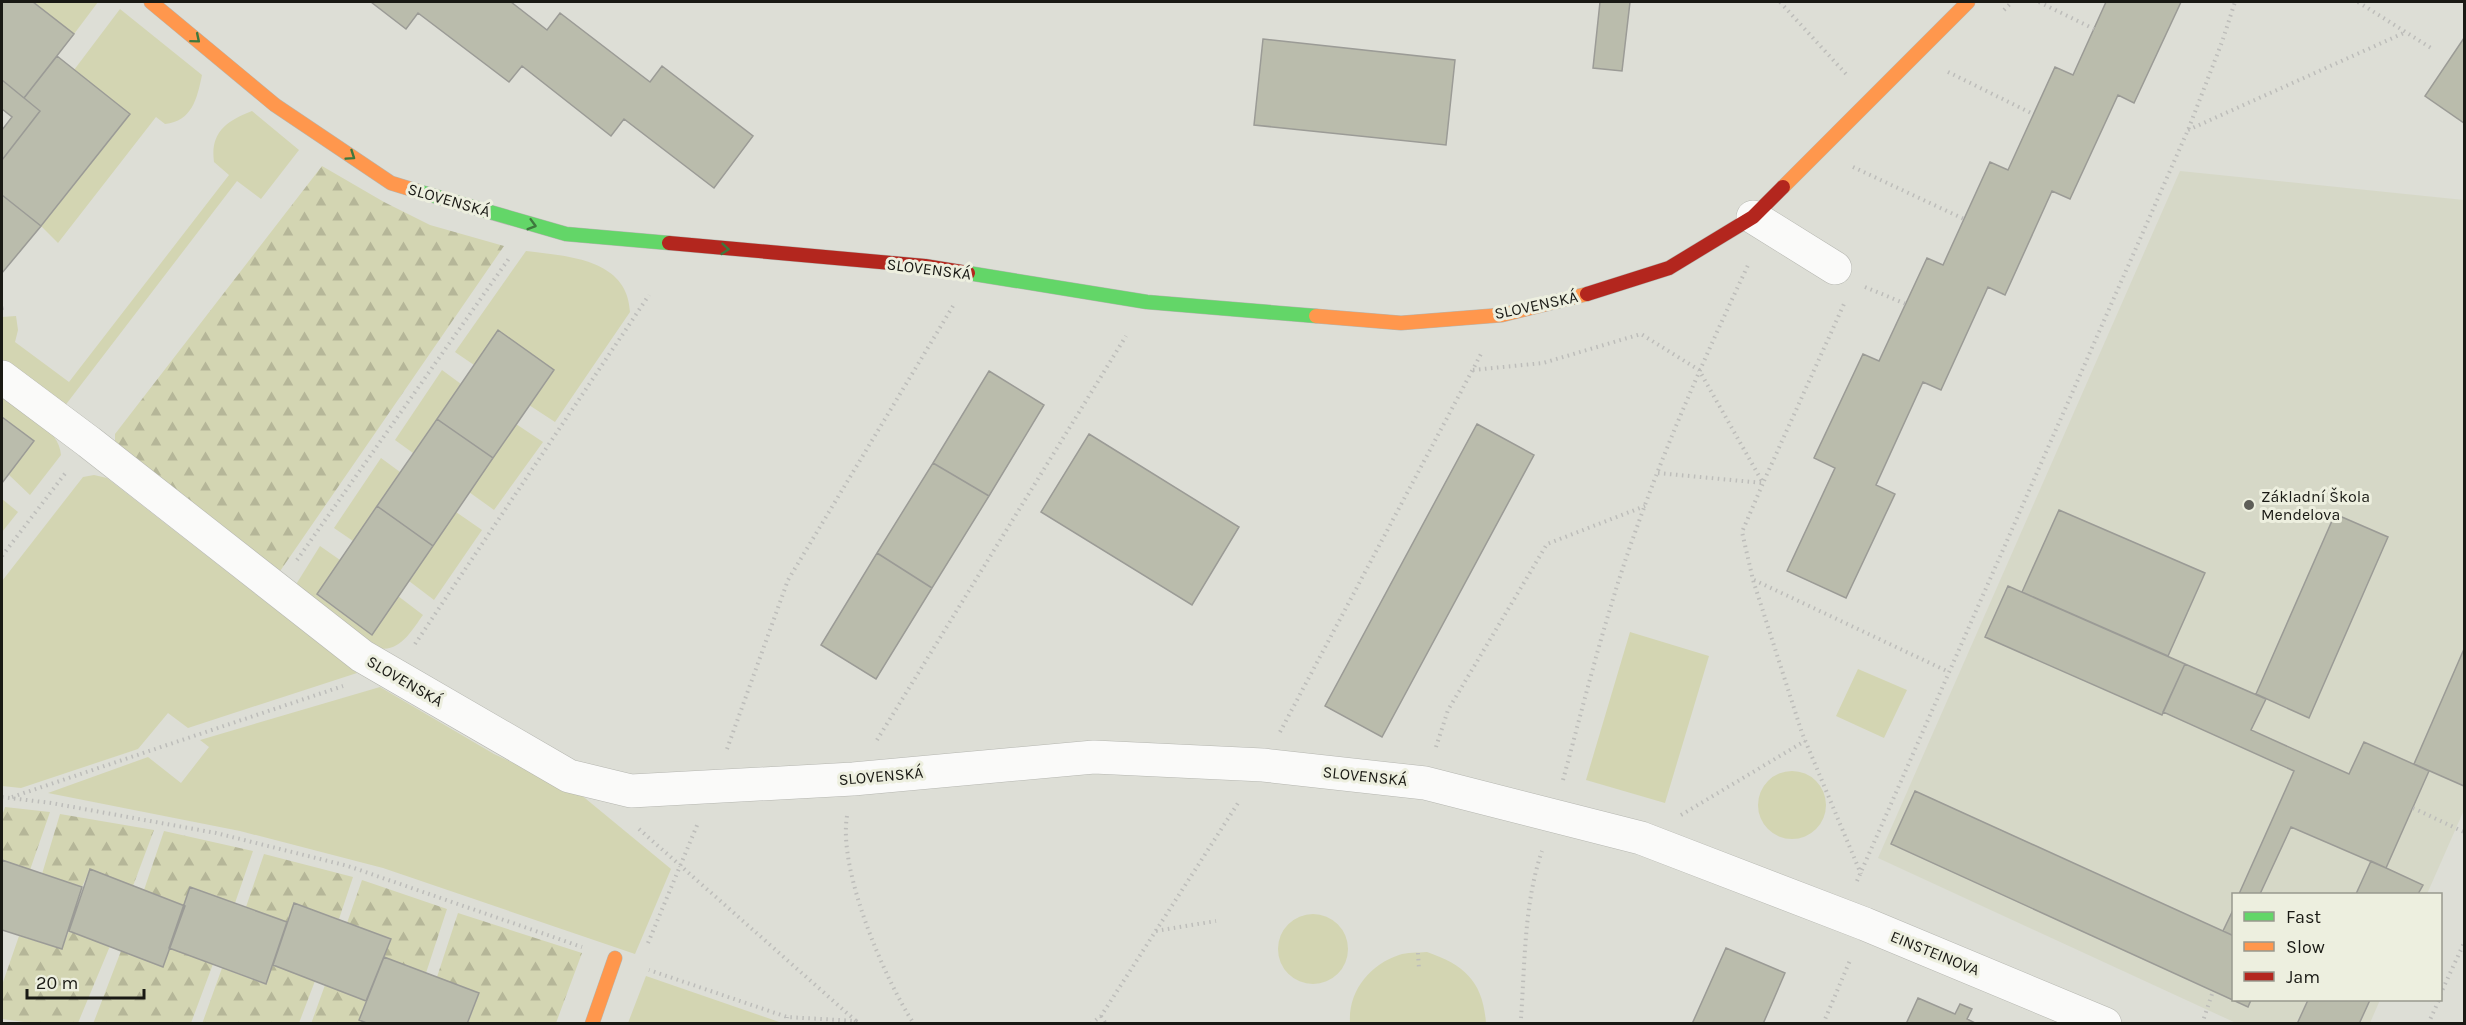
<svg xmlns="http://www.w3.org/2000/svg" width="2466" height="1025" font-family="Karla,sans-serif">
<style>
.built{fill:#d6d8c7}
.green{fill:#d3d5b2}
.forest{fill:url(#forest-firs)}
.building{fill:#babcac;stroke:#9b9b96;stroke-width:1.5}
.lines{fill:none;stroke-linecap:round;stroke-linejoin:round}
.street-casing{stroke:#b5b6b0;stroke-width:34}
.fast-casing{stroke:#b5b6b0;stroke-width:15}
.slow-casing{stroke:#b5b6b0;stroke-width:15}
.jam-casing{stroke:#b5b6b0;stroke-width:15}
.path{stroke:#bdbdba;stroke-width:4;stroke-dasharray:1.5 4.5;stroke-linecap:butt}
.street{stroke:#fafaf9;stroke-width:33}
.fast{stroke:#63d668;stroke-width:14}
.slow{stroke:#ff974d;stroke-width:14}
.jam{stroke:#b3261e;stroke-width:14}
.oneway{stroke:#3e783e}
.poi-dot{fill:#5e5e58;stroke:#edefdf;stroke-width:2}
.labels{text-anchor:middle;dominant-baseline:central;stroke-width:6;stroke-linejoin:round;paint-order:stroke}
.street-label{font-size:16px;fill:#191914;stroke:#edefdf}
.poi-label{font-size:16px;fill:#191914;stroke:#edefdf;text-anchor:start}
</style>
<defs>
<pattern id="forest-firs" width="22" height="20" patternUnits="userSpaceOnUse" patternTransform="scale(1.5)"><rect width="22" height="20" fill="#d3d5b2"/><path d="M5 1l3.5 6h-7zM16 11l3.5 6h-7z" fill="#b5b698"/></pattern>
</defs>
<rect width="100%" height="100%" fill="#ddded6"/>
<path class="built" d="M2180,171L2464,200V810L2427,894H2234V1000H2380L2370,1023H2236L1878,858Z"/>
<path class="green" d="M33,2H98L74,34Z
M120,9L202,75C197,99 192,121 165,124L156,117L58,243L41,226L130,114L74,70Z
M252,111L299,150L261,199L237,181L64,407L2,359V317L16,316L18,330L15,342L69,382L229,175L214,162C210,133 226,121 252,111Z
M526,251C565,256 628,258 630,312L555,422L529,405L554,370L498,331L474,365L455,352Z
M442,370L461,384L413,453L395,440Z
M2,396C21,410 60,429 61,455L30,495L8,474L33,441L2,417Z
M516,424L543,442L494,510L469,492Z
M381,458L400,472L353,541L334,528Z
M94,475L107,478L357,673L188,728L168,713L138,749L21,788L2,786V581L83,477Z
M2,499L18,512L2,532Z
M456,512L482,530L434,600L409,581Z
M320,546L340,560L317,595L372,635L398,596L423,615C412,630 400,653 378,648L295,586Z
M1630,632L1709,656L1665,803L1586,780Z
M1858,669L1907,690L1884,738L1836,716Z
M380,687L494,754L580,794L671,869L635,954L383,868L240,831L48,793L148,757L181,783L209,747L200,740Z
M1758 805a34 34 0 1 1 68 0a34 34 0 1 1-68 0Z
M1278 949a35 35 0 1 1 70 0a35 35 0 1 1-70 0Z
M1427,952C1465,965 1483,982 1486,1023H1350C1348,992 1369,965 1399,955C1407,952 1418,953 1427,952Z
M646,976L782,1023H628Z"/>
<path class="forest" d="M322,166L384,202L430,225L504,246L276,577L115,447V434Z
M5,807L50,812L30,870L2,860V816Z
M60,814L154,830L133,886L90,869L82,887L42,874Z
M164,831L253,851L235,903L191,887L185,906L144,890Z
M264,854L353,877L339,919L294,903L287,922L246,907Z
M362,880L447,909L426,973L384,957L390,938L347,923Z
M458,913L582,953L556,1023H468L479,993L437,977Z
M69,931L110,946L78,1023L39,1024L2,1019V985L19,936L62,949Z
M169,948L213,964L191,1023L93,1024L121,951Z
M273,965L315,981L299,1023L202,1024L222,968L265,984Z
M325,985L366,1001L359,1020L369,1023L311,1024Z"/>
<path class="building" d="M2,2H33L74,34L24,98L2,80Z
M371,2H511L547,30L560,13L650,82L662,66L753,136L714,188L624,119L611,136L522,66L509,82L418,13L406,29Z
M1600,2H1630L1622,71L1593,68Z
M2106,2H2181L2134,103L2118,95L2070,199L2052,191L2005,295L1988,287L1941,390L1923,382L1876,485L1895,494L1846,598L1787,571L1835,468L1814,458L1863,354L1879,361L1927,258L1943,265L1990,162L2008,170L2055,67L2073,75Z
M2464,38V123L2425,96Z
M1263,39L1455,60L1446,145L1254,125Z
M57,56L130,114L41,226L2,195V160L40,111L24,98Z
M2,80L40,111L2,160V130L12,117L2,109Z
M2,195L41,226L2,273Z
M498,330L554,370L493,458L437,419Z
M989,371L1044,405L989,496L933,463Z
M2,417L34,441L2,483Z
M437,419L493,458L433,546L377,506Z
M1477,424L1534,455L1382,737L1325,706Z
M1089,434L1239,527L1192,605L1041,512Z
M933,463L989,496L932,588L877,553Z
M377,506L433,546L372,635L317,594Z
M2059,510L2205,573L2168,656L2022,592Z
M2335,514L2388,537L2309,718L2256,694Z
M877,553L932,588L876,679L821,645Z
M2008,586L2185,664L2162,715L1985,637Z
M2464,649V786L2414,764Z
M2185,664L2266,699L2251,730L2349,774L2364,742L2429,771L2386,868L2291,827L2260,894H2239L2294,771L2163,712Z
M1915,791L2234,936V1000H2251L2248,1007L1891,844Z
M2,860L82,887L62,949L2,930Z
M2371,861L2423,885L2418,894H2356Z
M90,869L185,906L163,967L69,931Z
M190,887L287,922L266,984L169,948Z
M294,903L391,939L366,1001L273,965Z
M2234,908V936L2223,931Z
M1726,948L1785,973L1763,1024H1692Z
M384,957L479,993L467,1024H369L359,1020Z
M1918,998L1955,1014L1960,1004L1972,1009L1967,1019L1977,1024H1906Z
M2308,1000H2370L2359,1024H2297Z"/>
<g class="lines">
<g class="street-casing">
<path id="street" d="M1753,217L1835,268
M2,377L89,442L362,656L569,776L631,791L853,779L1094,757L1263,765L1425,783L1641,838L1865,924L2105,1024"/>
</g>
<g class="fast-casing">
<path id="fast" d="M417,191L566,234L669,243
M968,273L1147,302L1316,316"/>
</g>
<g class="slow-casing">
<path id="slow" d="M151,2L275,105L391,183L417,191
M1783,187L1968,2
M1316,316L1401,323L1502,315L1587,294
M592,1024L615,958"/>
</g>
<g class="jam-casing">
<path id="jam" d="M669,243L925,266L968,273
M1587,294L1669,268L1753,217L1783,187"/>
</g>
<path class="path" d="M1780,2L1846,74
M2039,2L2094,29
M2358,2L2431,48
M2004,10L2012,2
M1948,72L2033,114
M2188,130L2406,32
M1853,167L1964,219
M1865,287L1906,304
M2,308L7,307
M1473,370L1543,363L1641,334L1699,370L1763,483L1742,532L1753,580L1802,733L1861,874
M1658,473L1763,483L1844,304
M2,556L67,471
M297,560L510,257
M1754,580L1949,672
M415,644L649,295
M1280,732L1481,354
M877,740L1126,336
M1436,747L1448,710L1547,544L1645,506
M727,749L788,580L953,306
M1563,780C1586,695 1607,609 1637,527C1669,437 1708,350 1749,263
M2,797L51,803L216,833L348,866L582,947
M12,797L343,686
M2413,808L2464,832
M1681,815L1805,741
M847,816C838,870 884,978 914,1024
M639,829L856,1021L787,1017L649,970
M1857,881L2188,130L2222,42L2235,2
M1156,931L1216,921
M648,943L698,823
M1418,953L1419,969
M2440,995L2464,943
M1101,1016L1106,1024
M1521,1018C1525,963 1524,903 1542,851
M856,1021L862,1024
M786,1024L787,1017
M1091,1024L1101,1016L1240,800
M1823,1024L1851,958
M2202,1024L2213,991
M2428,1024L2439,1000"/>
<use href="#street" class="street"/>
<use href="#fast" class="fast"/>
<use href="#slow" class="slow"/>
<use href="#jam" class="jam"/>
</g>
<defs><path id="oneway-chevron" d="M-2-3.5L2.5 0L-2 3.5" fill="none" stroke-width="1.6" stroke-linecap="round" stroke-linejoin="round" transform="scale(1.5)"/></defs>
<g class="oneway">
<use href="#oneway-chevron" transform="translate(196 39) rotate(40)"/>
<use href="#oneway-chevron" transform="translate(351 156) rotate(34)"/>
<use href="#oneway-chevron" transform="translate(532 225) rotate(16)"/>
<use href="#oneway-chevron" transform="translate(725 249) rotate(5)"/>
</g>
<circle class="poi-dot" cx="2249" cy="505" r="6"/>
<g class="labels">
<g class="street-label">
<text transform="translate(449 200) rotate(16)">SLOVENSKÁ</text>
<text transform="translate(929 269) rotate(7)">SLOVENSKÁ</text>
<text transform="translate(1536 305) rotate(-12)">SLOVENSKÁ</text>
<text transform="translate(405 681) rotate(30)">SLOVENSKÁ</text>
<text transform="translate(881 776) rotate(-5)">SLOVENSKÁ</text>
<text transform="translate(1365 776) rotate(6)">SLOVENSKÁ</text>
<text transform="translate(1935 953) rotate(22)">EINSTEINOVA</text>
</g>
<g class="poi-label">
<text x="2261" y="496">Základní Škola<tspan x="2261" dy="18">Mendelova</tspan></text>
</g>
</g>
<rect width="2466" height="1025" fill="none" stroke="#191914" stroke-width="6"/>
<rect x="2232" y="893" width="210" height="108" fill="#edefdf" stroke="#98998e" stroke-width="1.5"/>
<rect x="2244" y="912" width="30" height="9" fill="#63d668" stroke="#98998e" stroke-width="1.5"/>
<text x="2286" y="923" font-size="18" fill="#191914">Fast</text>
<rect x="2244" y="942" width="30" height="9" fill="#ff974d" stroke="#98998e" stroke-width="1.5"/>
<text x="2286" y="953" font-size="18" fill="#191914">Slow</text>
<rect x="2244" y="972" width="30" height="9" fill="#b3261e" stroke="#98998e" stroke-width="1.5"/>
<text x="2286" y="983" font-size="18" fill="#191914">Jam</text>
<path d="M27 989v9h117v-9" fill="none" stroke="#191914" stroke-width="3"/>
<text x="36" y="989" font-size="18" fill="#191914" stroke="#edefdf" stroke-width="4.5" paint-order="stroke">20 m</text>
</svg>
